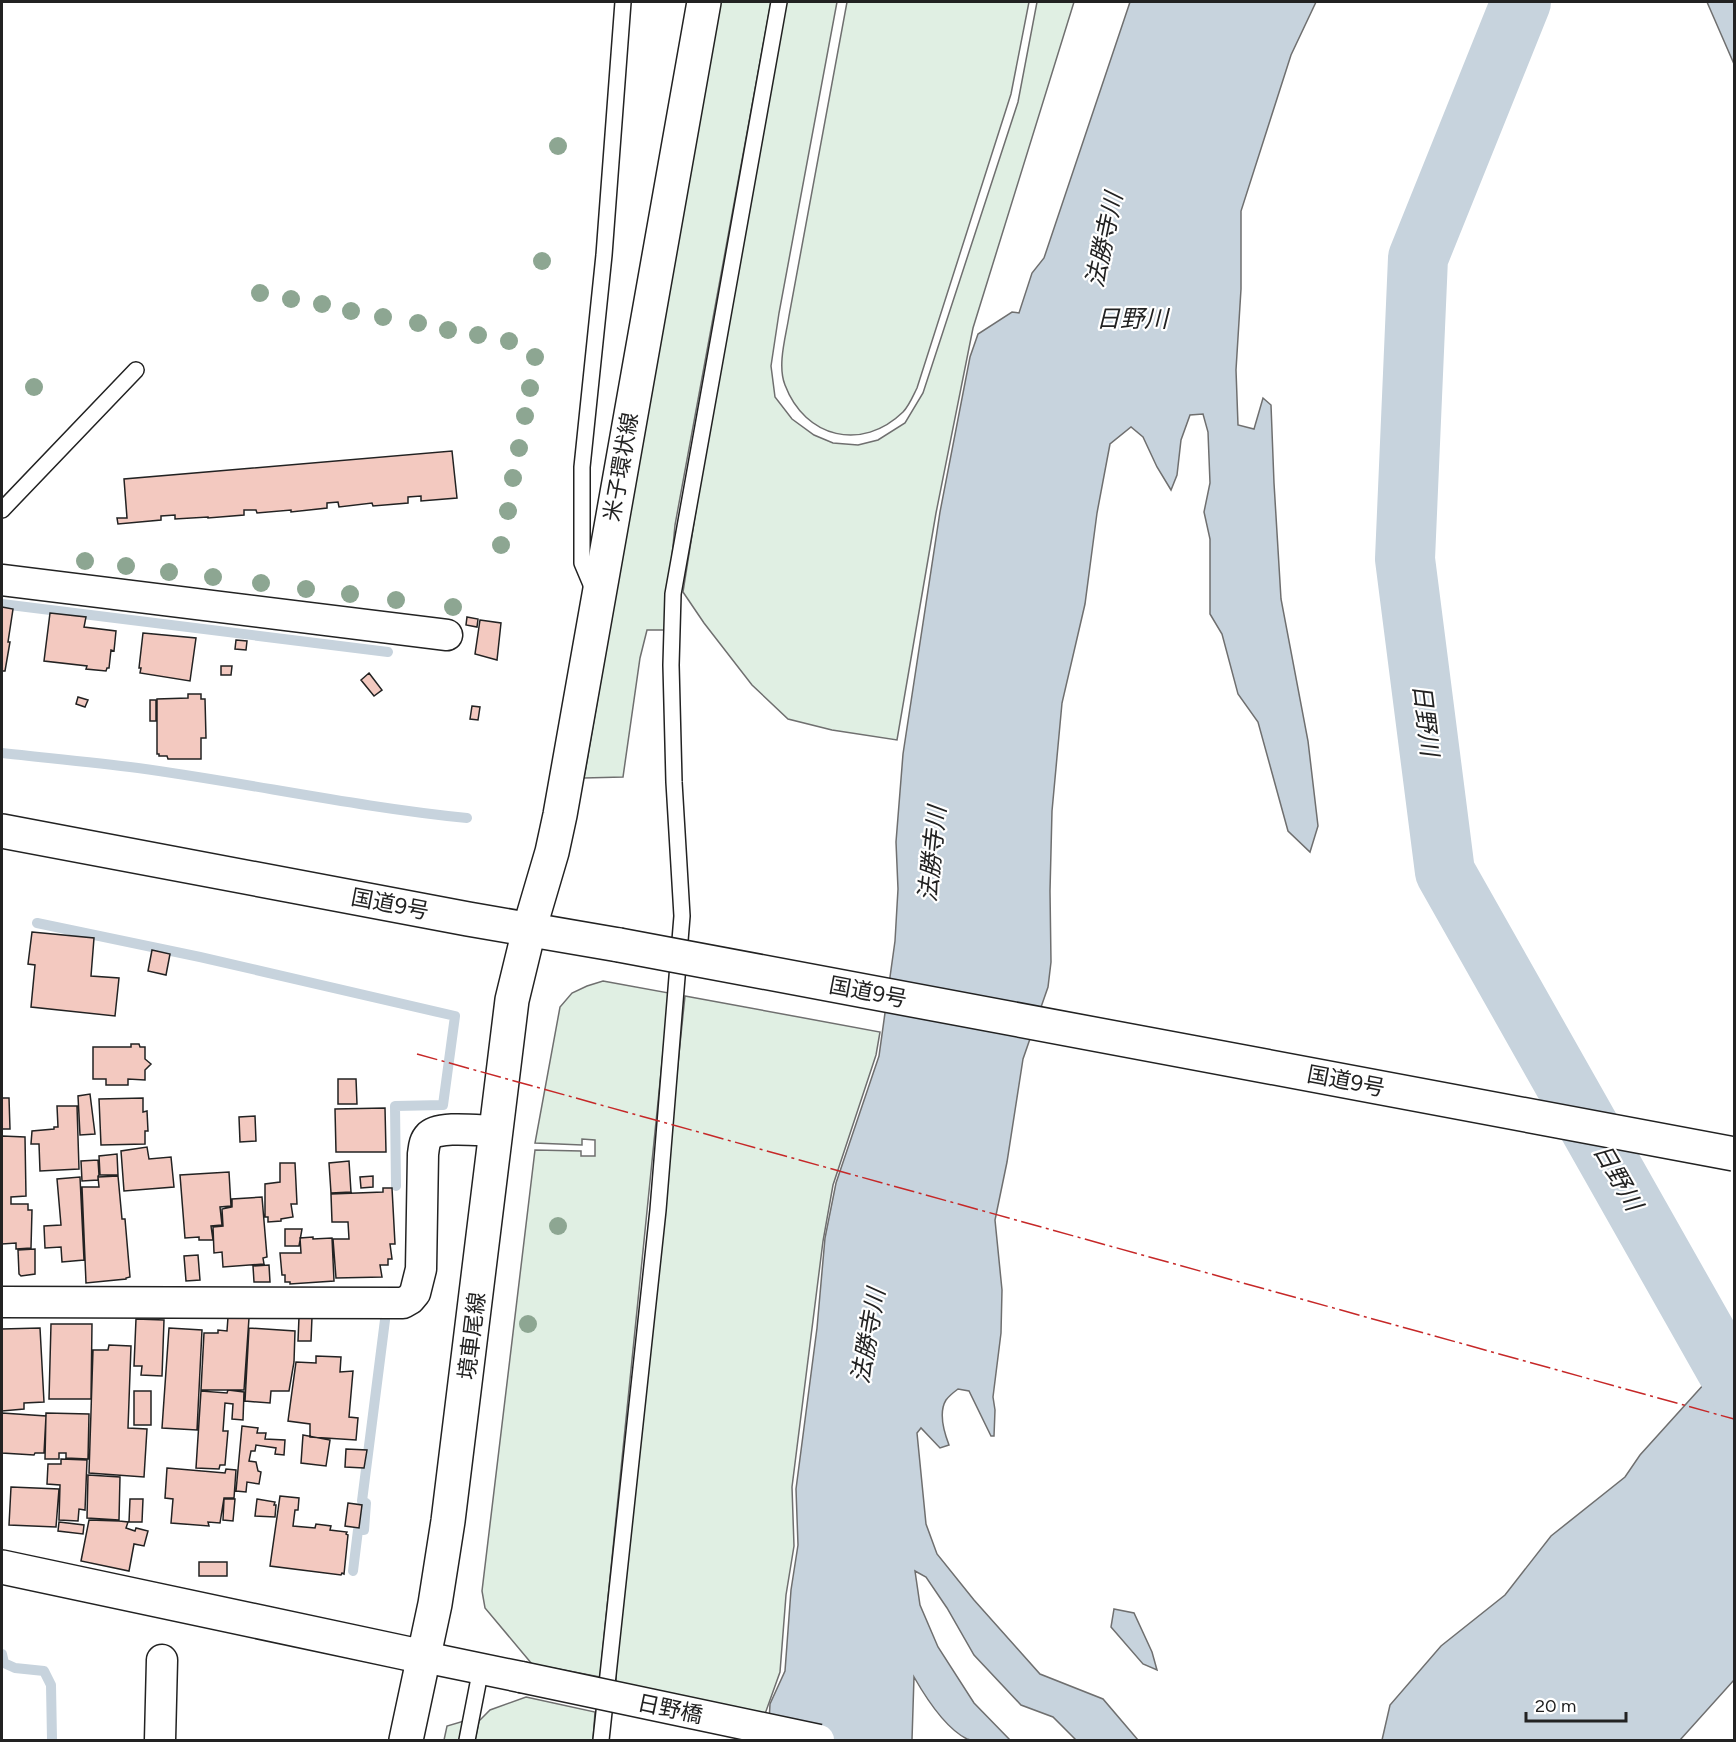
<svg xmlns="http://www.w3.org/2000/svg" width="1736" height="1742" font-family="Figtree,'Noto Sans JP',sans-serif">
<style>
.green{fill:#e0efe3;stroke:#6f6f6f;stroke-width:1.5}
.water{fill:#c7d3dd;stroke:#6f6f6f;stroke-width:1.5}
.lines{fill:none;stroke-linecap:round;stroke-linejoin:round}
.stream{stroke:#c7d3dd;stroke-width:10}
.river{stroke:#c7d3dd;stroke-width:60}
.building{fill:#f3c9c0;stroke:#222;stroke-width:1.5}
.lane-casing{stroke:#222;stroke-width:18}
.street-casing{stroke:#222;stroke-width:33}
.secondary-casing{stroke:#222;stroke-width:36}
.highway-casing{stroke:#222;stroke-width:36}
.lane{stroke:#fff;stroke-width:15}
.street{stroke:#fff;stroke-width:30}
.secondary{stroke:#fff;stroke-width:33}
.highway{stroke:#fff;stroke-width:33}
.street-bridge-casing{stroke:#222;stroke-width:33;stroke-linecap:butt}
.highway-bridge-casing{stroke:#222;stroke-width:36;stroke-linecap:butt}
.street-bridge{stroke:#fff;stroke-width:30}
.highway-bridge{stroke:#fff;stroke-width:33}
.power{stroke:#c62828;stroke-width:1.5;stroke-dasharray:21 4.5 3 4.5;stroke-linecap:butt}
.tree{fill:#8da692}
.labels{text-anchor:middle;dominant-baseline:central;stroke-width:4.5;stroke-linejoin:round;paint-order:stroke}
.street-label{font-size:22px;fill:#222;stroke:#fff}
.water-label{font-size:24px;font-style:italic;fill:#222;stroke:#fff}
</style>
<rect width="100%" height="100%" fill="#fff"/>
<path class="green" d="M718,2H771L675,525L665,630H647L640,658L623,777L584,778Z
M786,2H837L779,313L771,366L775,397L792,419L814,435L833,443L858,445L878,440L905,423L923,393L1018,102L1037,2H1074L973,328L936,513L897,740L832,730L788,719L752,685L704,623L683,592L708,434Z
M847,2H1029L1011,94L917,388C913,396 909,406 903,412C862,452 805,438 785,385C777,365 786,336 789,316Z
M603,981L669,993L600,1677L532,1664L485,1608L482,1591L535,1150L581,1151V1156H595V1140L582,1139V1145L535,1143L560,1007L572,993L587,986Z
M685,996L880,1032L876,1055L833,1185L823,1241L792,1487L794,1546L786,1595L780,1672L765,1714L616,1682V1662Z
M526,1697L595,1712L593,1740H475L479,1721L490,1710Z
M464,1721L462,1740H444L447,1726Z"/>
<path class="water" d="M1130,2H1316L1291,55L1241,211V289L1236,370L1238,425L1254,429L1263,398L1271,405L1274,483L1281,599L1308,741L1318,826L1310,852L1288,831L1258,722L1238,694L1222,634L1210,614V539L1204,512L1210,483L1208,432L1203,414L1190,415L1181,440L1177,475L1171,490L1157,467L1143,437L1131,427L1110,444L1097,513L1085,604L1062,703L1052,811L1050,891L1051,962L1048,987L1023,1059L1007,1162L995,1220L1002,1290L1001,1333L993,1397L995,1410L994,1436H991L969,1391L958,1389C954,1392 949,1396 946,1400C938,1413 944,1432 949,1445L940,1448L921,1428L917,1433L926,1524L937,1554L974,1600L1040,1674L1103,1699L1138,1740H1076L1053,1717L1021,1705L974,1655L947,1608L926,1577L915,1571L920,1605L938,1647L974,1703L1010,1740C1000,1740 975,1742 967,1739C945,1728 926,1698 914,1677L912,1740H768L770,1704L785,1671L791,1590L798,1545L796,1489L817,1328L825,1238L836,1183L879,1056L895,941L898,889L896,842L903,754L940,512L970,357L978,334L1012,312L1019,313L1032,273L1044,258Z
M1707,2H1734V64Z
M1734,1346V1680L1680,1740H1382L1390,1705L1441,1646L1505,1595L1551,1536L1625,1477L1640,1455L1714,1373Z
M1114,1609L1134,1613L1152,1652L1157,1670L1143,1664L1111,1627Z"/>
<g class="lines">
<path class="stream" d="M2,604L388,652
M2,753C47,758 92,762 138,768C248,783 357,807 467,818
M37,923L200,957L455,1016L443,1105L395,1106L396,1186
M353,1571L358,1530H364L366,1503L362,1501L385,1320
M2,1654L4,1663L15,1668L44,1671L51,1685L52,1740"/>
<path class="river" d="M1521,2L1418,258L1405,559L1445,872L1734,1383"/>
</g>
<path class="building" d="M452,451L457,498L421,501V496L408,497V503L373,506L372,503L339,507L338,502L327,503V508L291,512V510L257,513L256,510H244V515L208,518V517L175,519V515L161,516V520L118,524L117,518H127L124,479Z
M2,607L13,609L8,642H10L5,671H2Z
M50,613L86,617L84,627L116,631L114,651L111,650L109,668H107L106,671L86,669L87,666L44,661Z
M467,617L478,619L477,627L466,625Z
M480,620L501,623L497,660L475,654Z
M143,633L196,638L190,681L140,673L141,668H139Z
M236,640L247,641L246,650L235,649Z
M221,666H232L231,675H221Z
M369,673L382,690L374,696L361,680Z
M188,694H201V699H205L206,738H201V759H168L167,756H159V754H157V699L188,698Z
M78,697L88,700L85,707L76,704Z
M150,700H156V721H150Z
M472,706L480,707L478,720L470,719Z
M32,932L94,938L91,976L119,978L115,1016L31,1007L35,965L28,964Z
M152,950L170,954L166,975L148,971Z
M131,1044H139L140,1047H145V1059L151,1064L145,1070V1080L128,1079V1085H106V1079H93V1047H131Z
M338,1079H356L357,1104H338Z
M90,1094L95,1134L80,1135L78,1096Z
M2,1098H9L10,1129H2Z
M143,1098V1112L147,1111L148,1131H145V1144L101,1145L99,1099Z
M57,1106H77L79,1169L40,1171L39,1144H31L32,1131L54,1129V1127H58Z
M385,1108L386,1152H336L335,1109Z
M255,1116L256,1141L240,1142L239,1117Z
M2,1136L25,1137L26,1196L11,1197V1204H28V1210H32L31,1248L16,1249V1243L2,1244Z
M147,1147L149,1159L171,1157L174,1187L124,1191L121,1151Z
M117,1154L118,1175H100L99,1156Z
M98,1160L99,1175L98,1176V1180L82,1181L81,1161Z
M349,1161L351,1192L331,1193L329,1163Z
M280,1163H295L297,1204H291L293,1217L281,1219V1221L268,1222V1217H265V1184L280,1182Z
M229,1172L231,1206L220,1207L222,1225L211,1226L213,1240H199V1237L185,1238L180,1175Z
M118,1176L122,1219H125L130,1277L126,1278V1279L86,1283L82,1187H99L98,1177Z
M373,1176V1187L361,1188L360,1177Z
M80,1177L84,1260L62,1262L61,1247L45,1248L44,1226L61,1225L57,1179Z
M383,1188H392L395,1244H390L392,1259H388V1265H380L382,1277L336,1278L333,1239H349L348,1222H332L331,1194L383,1192Z
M262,1197L267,1257L263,1258L264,1264L223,1267L222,1252L214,1253L213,1227L223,1226L222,1209L232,1207V1199Z
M285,1229H302L299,1246H285Z
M313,1237V1239L332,1238L334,1281L290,1284V1282H285V1275H282L280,1253H301L300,1238Z
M35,1249V1274L21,1276L19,1274L18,1250Z
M198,1255L200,1280L186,1281L184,1256Z
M269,1265L270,1282H254L253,1266Z
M228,1317L249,1318L244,1390H201L204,1333H218V1330L227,1331Z
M299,1317H312L311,1341H298Z
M136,1319L164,1320L162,1376L141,1375L142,1366H134Z
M51,1324H92L91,1399H49Z
M40,1328L44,1402L24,1403V1409L2,1411V1329Z
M169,1328L202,1330L197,1430L162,1428Z
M249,1328L295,1331L294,1362L289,1391H271L270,1403L245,1401Z
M109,1345L131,1346L128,1428L147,1429L144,1477L89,1473L93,1350H108Z
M316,1356L341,1357L340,1372L353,1371L349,1417L358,1418L356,1440L310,1437V1424L288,1421L296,1362L316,1363Z
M228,1390L244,1392L243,1420L232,1419L233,1404L225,1403L223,1431H228L225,1465H220L219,1469L196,1468L201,1391L227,1393Z
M134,1391H151V1425H134Z
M2,1413L46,1416L44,1453H35L34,1455L2,1453Z
M46,1413L89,1414L88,1459L66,1458V1453H59V1459H45Z
M242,1426L258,1428L257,1433H266L265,1439L285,1440L284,1455L275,1454L276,1448L256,1445L255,1451H251L249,1461L256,1462L258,1471L261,1472L259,1484L247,1482L246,1492L236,1491Z
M303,1435L330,1440L326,1466L301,1463Z
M346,1449L367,1450L364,1468L345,1467Z
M61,1459L87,1460L85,1510L79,1509L78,1521L59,1520L60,1485L47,1484L48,1464H61Z
M167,1468L225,1473L226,1469L236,1470L234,1498H224L220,1523L208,1522L209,1526L171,1523L173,1499L165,1498Z
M88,1475L120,1477L119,1520L87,1518Z
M11,1487L59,1489L56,1527L9,1525Z
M280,1496L299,1498L298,1510H295L293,1526L315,1528L316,1524L331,1526L330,1530L347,1532L346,1534L348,1535L344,1574L342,1573L341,1575L270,1566Z
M130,1499H143L142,1522H129Z
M224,1499H235L233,1521L223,1520Z
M257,1499L275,1502L274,1505H276L275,1517L255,1516Z
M348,1503L362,1505L359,1528L345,1526Z
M89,1520L119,1521L128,1522L126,1528L135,1531L136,1528L148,1531L144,1546L134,1544L129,1571L81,1561Z
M59,1522L84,1525L83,1534L58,1531Z
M199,1562H227V1576H199Z"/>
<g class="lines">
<g class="lane-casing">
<path id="lane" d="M2,510L136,370
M593,589L582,563V467L604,255L623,2
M467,1740L481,1668
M601,1740L658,1210L682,916L674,782L671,665L673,594L779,2"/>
</g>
<g class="street-casing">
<path id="street" d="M2,580L447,635
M2,1302L403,1303L410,1299L415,1293L421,1269L423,1154C424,1148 424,1141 429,1136C438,1125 482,1131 496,1131
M424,1657L521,1677
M160,1740L162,1660"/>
</g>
<g class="secondary-casing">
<path id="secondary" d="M2,1567L424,1657
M406,1740L435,1604L448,1521L512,1000L529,930L552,852L560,815L704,2"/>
</g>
<g class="highway-casing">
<path id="highway" d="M2,831L468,919L619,945"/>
</g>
<use href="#lane" class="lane"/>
<use href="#street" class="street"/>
<use href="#secondary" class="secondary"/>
<use href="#highway" class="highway"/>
<g class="street-bridge-casing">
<path id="street-bridge" d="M521,1677L819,1740"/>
</g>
<g class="highway-bridge-casing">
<path id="highway-bridge" d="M619,945L1734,1154"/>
</g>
<use href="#street-bridge" class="street-bridge"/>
<use href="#highway-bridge" class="highway-bridge"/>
<path class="power" d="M417,1054L1734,1419"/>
</g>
<g class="tree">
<circle cx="558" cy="146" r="9"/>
<circle cx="542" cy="261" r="9"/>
<circle cx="260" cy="293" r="9"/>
<circle cx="291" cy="299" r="9"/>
<circle cx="322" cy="304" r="9"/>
<circle cx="351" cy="311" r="9"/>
<circle cx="383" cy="317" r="9"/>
<circle cx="418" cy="323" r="9"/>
<circle cx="448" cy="330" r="9"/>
<circle cx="478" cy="335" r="9"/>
<circle cx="509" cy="341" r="9"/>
<circle cx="535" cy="357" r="9"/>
<circle cx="34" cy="387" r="9"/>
<circle cx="530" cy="388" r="9"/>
<circle cx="525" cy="416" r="9"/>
<circle cx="519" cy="448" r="9"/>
<circle cx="513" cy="478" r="9"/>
<circle cx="508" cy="511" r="9"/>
<circle cx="501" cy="545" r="9"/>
<circle cx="85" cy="561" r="9"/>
<circle cx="126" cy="566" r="9"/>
<circle cx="169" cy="572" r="9"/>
<circle cx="213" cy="577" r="9"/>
<circle cx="261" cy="583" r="9"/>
<circle cx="306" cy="589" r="9"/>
<circle cx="350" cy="594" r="9"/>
<circle cx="396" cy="600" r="9"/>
<circle cx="453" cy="607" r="9"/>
<circle cx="558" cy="1226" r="9"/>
<circle cx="528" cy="1324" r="9"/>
</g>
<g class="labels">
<g class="street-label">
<text transform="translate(621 467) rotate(-80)">米子環状線</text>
<text transform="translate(390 904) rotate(11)">国道9号</text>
<text transform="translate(868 992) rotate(11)">国道9号</text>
<text transform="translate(1346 1081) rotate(11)">国道9号</text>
<text transform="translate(472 1336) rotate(-83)">境車尾線</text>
<text transform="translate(670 1709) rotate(12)">日野橋</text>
</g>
<g class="water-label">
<text transform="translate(1104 240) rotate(-78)">法勝寺川</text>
<text x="1132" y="318">日野川</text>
<text transform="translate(1426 720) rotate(83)">日野川</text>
<text transform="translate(932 854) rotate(-84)">法勝寺川</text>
<text transform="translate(1618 1177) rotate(60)">日野川</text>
<text transform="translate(868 1336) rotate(-80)">法勝寺川</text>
</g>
</g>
<rect width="1736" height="1742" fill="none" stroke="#222222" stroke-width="6"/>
<path d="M1526 1712v9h100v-9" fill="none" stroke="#222222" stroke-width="3"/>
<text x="1535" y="1712" font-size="18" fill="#222222" stroke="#ffffff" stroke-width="4.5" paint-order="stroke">20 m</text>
</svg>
